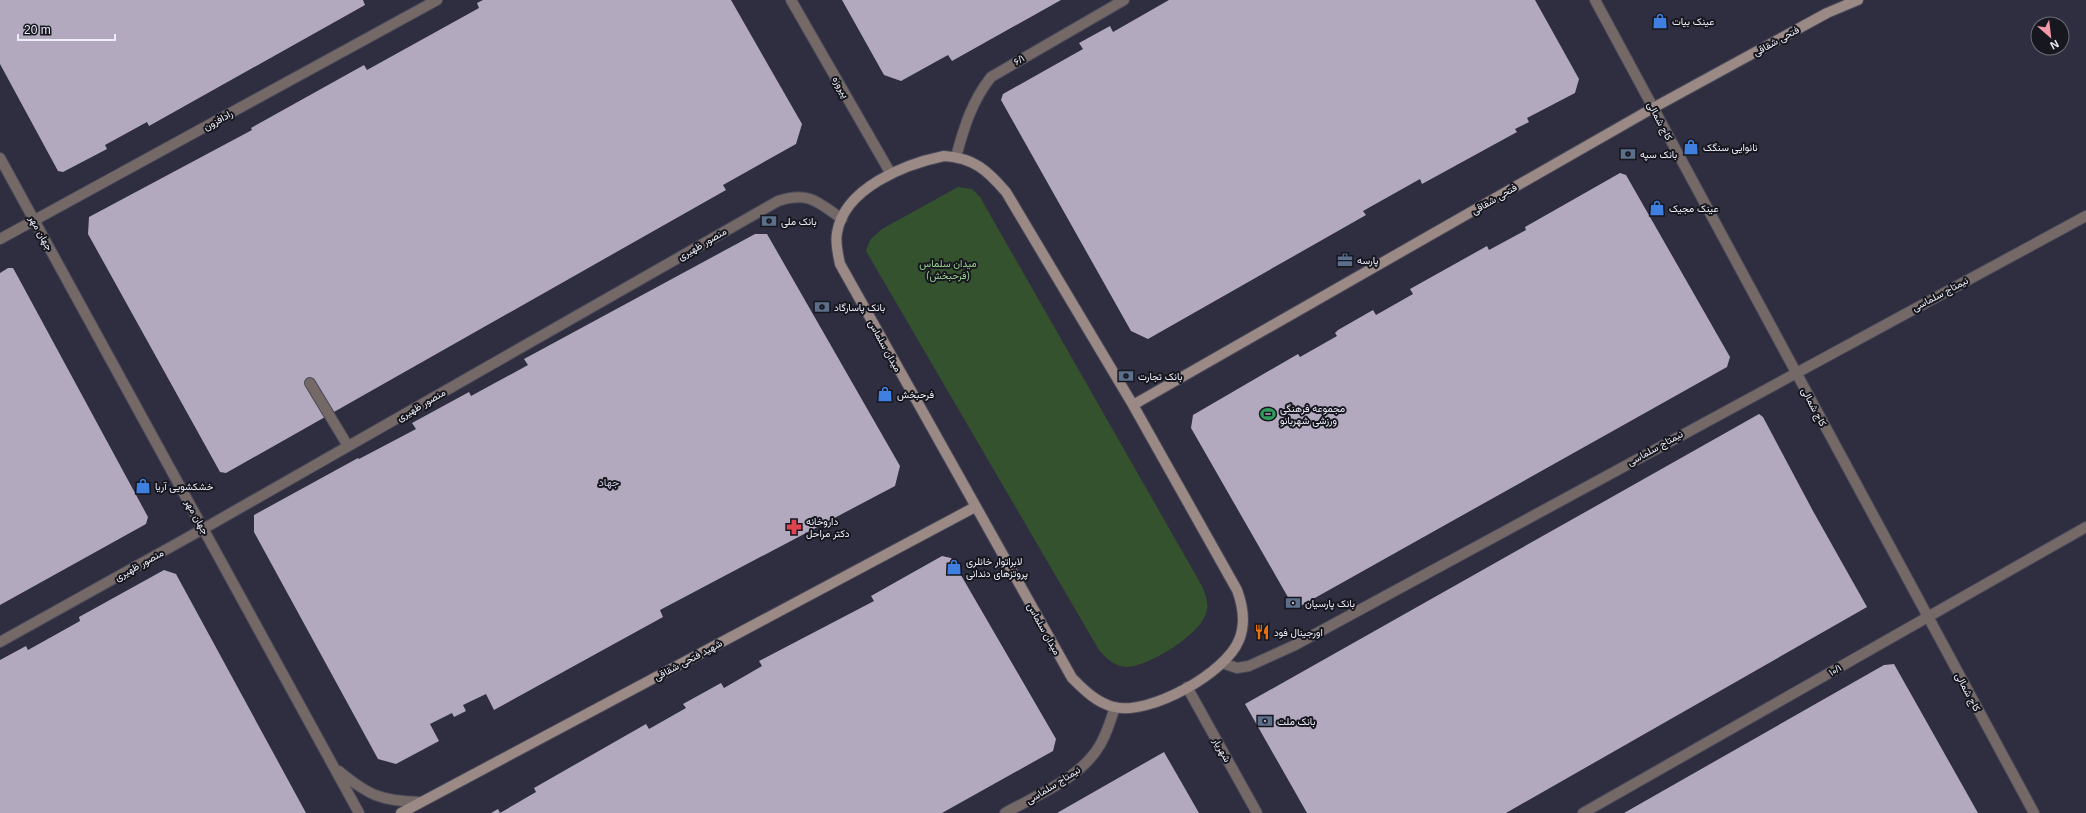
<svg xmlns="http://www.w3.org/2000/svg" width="2086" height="813" font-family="Arial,Vazirmatn,sans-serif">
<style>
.green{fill:#34522e}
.building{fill:#b2a9be}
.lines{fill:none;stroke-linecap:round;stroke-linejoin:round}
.minor-casing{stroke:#49495a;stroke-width:12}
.tertiary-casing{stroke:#49495a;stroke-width:12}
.secondary-casing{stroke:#49495a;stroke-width:12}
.minor{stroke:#746966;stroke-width:10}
.tertiary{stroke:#746966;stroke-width:10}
.secondary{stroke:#9a8984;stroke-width:10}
.labels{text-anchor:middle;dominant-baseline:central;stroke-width:4;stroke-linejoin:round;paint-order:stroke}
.poi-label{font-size:10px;fill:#ecedf9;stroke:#17171f;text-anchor:start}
.street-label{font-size:10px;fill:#ecedf9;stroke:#17171f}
.park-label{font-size:10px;fill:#99cf8f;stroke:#17171f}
.neighbourhood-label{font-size:11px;fill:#c3c4db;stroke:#17171f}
</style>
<rect width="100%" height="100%" fill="#2e2e40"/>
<path class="green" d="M958,187L972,189L980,197L1202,586C1206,596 1210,605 1205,616C1197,636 1149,666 1127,667C1115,667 1106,658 1099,650L866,251L870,240L882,229Z"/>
<path class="building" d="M0,0H363L365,5L149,126L147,122L105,145L107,149L63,172L58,171L0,64Z
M483,0H731L802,124L796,144L723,185L726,190L226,473L220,472L88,234L89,217L252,130L251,128L364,65L367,70L479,8L477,3Z
M842,0H1061L952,61L948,55L901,81L884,75Z
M1169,0H1535L1579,79L1575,93L1527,118L1529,122L1515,129L1517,132L1422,184L1420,179L1363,211L1366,215L1148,339L1131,331L1001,100L1003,94L1083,49L1079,43L1110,26L1113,32Z
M1620,173L1626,175L1730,357L1727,367L1297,608L1293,606L1191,428L1193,415L1298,354L1300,357L1337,336L1335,333L1338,330L1373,310L1376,315L1413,294L1410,289L1487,246L1489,250L1526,230L1525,227Z
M755,234H767L900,466L895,486L660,610L663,617L494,710L486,694L463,705L466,711L454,717L452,713L430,724L439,741L396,764L378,759L254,532V515L358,458L359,459L416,429L412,423L469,392L471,396L528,365L524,359Z
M8,268H13L18,277L148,517L146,524L0,605V273Z
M1759,414L1763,417L1813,511L1867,607L1506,813H1307L1245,704Z
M942,556L951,558L1056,739L1053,751L942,813H491L498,809L500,813L536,792L534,788L646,724L649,729L686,708L683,704L721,683L724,688L762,666L759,661L874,601L871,596Z
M164,570L176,574L306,813H0V660L26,646L28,650L80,621L79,617Z
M1894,664L1978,813H1624L1884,665Z
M1164,752L1199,813H1057L1106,785Z"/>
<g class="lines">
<g class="minor-casing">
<path id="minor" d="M791,0L891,174
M956,157C964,127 972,101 991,77L1124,0
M0,158L359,813
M0,239L437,0
M310,383L348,446
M0,642L203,529L778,201C809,191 818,202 842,219
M1222,663L1237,668L1249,666L1295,645L2086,216
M339,771C368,795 381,801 419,802
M1005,813C1037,795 1081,778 1100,745C1107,733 1111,720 1115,707
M1583,813L2086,527"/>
</g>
<g class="tertiary-casing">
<path id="tertiary" d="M1595,0L2034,813
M1187,687L1257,813"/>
</g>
<g class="secondary-casing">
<path id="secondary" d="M944,156C974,158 987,170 1006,192L1133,405L1237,590C1243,606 1246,623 1239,640C1226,673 1149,716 1114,707C1097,703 1084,690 1072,678L840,264C838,254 835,243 837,233C844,188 905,164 944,156Z
M1133,405L1653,108L1827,13L1858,0
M401,813L975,507"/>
</g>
<use href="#minor" class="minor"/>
<use href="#tertiary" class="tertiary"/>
<use href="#secondary" class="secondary"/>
</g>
<defs>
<g id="shop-bare" transform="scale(1.2)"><path d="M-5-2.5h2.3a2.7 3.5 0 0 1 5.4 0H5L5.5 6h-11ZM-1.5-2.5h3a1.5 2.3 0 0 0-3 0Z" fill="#3f7fe0" stroke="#17171f" stroke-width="2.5" paint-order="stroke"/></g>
<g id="bank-bare" transform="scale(1.2)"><path d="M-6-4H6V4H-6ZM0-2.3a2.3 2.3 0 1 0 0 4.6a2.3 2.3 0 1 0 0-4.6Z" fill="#5c6f8a" stroke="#17171f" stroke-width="2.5" paint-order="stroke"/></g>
<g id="office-bare" transform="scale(1.2)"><path d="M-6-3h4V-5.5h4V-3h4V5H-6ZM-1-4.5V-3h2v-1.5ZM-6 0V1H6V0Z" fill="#5c6f8a" stroke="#17171f" stroke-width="2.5" paint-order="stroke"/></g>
<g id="stadium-bare" transform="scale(1.2)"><path d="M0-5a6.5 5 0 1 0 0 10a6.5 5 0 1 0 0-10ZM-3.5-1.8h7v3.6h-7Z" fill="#2e9e5b" stroke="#17171f" stroke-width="2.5" paint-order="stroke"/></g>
<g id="pharmacy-bare" transform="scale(1.2)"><path d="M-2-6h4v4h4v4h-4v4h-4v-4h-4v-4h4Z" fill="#e0444e" stroke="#17171f" stroke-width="2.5" paint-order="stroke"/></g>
<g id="restaurant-bare" transform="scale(1.2)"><path d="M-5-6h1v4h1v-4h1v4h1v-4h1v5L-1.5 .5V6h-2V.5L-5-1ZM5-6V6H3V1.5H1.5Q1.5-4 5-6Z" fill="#e8710a" stroke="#17171f" stroke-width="2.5" paint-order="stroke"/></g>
</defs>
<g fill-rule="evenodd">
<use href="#shop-bare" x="1660" y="21"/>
<use href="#shop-bare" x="1691" y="147"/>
<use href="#bank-bare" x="1628" y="154"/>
<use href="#shop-bare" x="1657" y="208"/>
<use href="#bank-bare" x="769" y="221"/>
<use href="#office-bare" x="1345" y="260"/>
<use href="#bank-bare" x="822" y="307"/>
<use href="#bank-bare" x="1126" y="376"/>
<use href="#shop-bare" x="885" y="394"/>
<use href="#stadium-bare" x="1268" y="414"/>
<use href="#shop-bare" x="143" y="486"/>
<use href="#pharmacy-bare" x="794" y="527"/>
<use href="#shop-bare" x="954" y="567"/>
<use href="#bank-bare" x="1293" y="603"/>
<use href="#restaurant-bare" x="1262" y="632"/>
<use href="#bank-bare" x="1265" y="721"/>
</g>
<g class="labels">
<g class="poi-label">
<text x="1672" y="21">عینک بیات</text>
<text x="1703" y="147">نانوایی سنگک</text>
<text x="1640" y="154">بانک سپه</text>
<text x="1669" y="208">عینک مجیک</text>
<text x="781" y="221">بانک ملی</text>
<text x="1357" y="260">پارسه</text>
<text x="834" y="307">بانک پاسارگاد</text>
<text x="1138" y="376">بانک تجارت</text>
<text x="897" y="394">فرحبخش</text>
<text x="1280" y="408">مجموعه فرهنگی<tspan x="1280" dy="12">ورزشی شهربانو</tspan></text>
<text x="155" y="486">خشکشویی آریا</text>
<text x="806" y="521">داروخانه<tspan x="806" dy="12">دکتر مراحل</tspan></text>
<text x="966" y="561">لابراتوار خانلری<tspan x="966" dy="12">پروتزهای دندانی</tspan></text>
<text x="1305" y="603">بانک پارسیان</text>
<text x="1274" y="632">اورجینال فود</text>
<text x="1277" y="721">بانک ملت</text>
</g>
<g class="street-label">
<text transform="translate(1776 41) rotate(-29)">فتحی شقاقی</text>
<text transform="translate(1019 60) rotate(-30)">۶/۱</text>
<text transform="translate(841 87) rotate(60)">پیروزه</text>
<text transform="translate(218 120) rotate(-29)">رادافزون</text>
<text transform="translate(1660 121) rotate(62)">کاج شمالی</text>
<text transform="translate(1494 199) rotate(-30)">فتحی شقاقی</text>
<text transform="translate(41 233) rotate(61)">جهان مهر</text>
<text transform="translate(702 244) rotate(-30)">منصور ظهیری</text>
<text transform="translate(1940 294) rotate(-28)">نیمتاج سلماسی</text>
<text transform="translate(885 346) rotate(61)">میدان سلماس</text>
<text transform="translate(421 405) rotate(-30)">منصور ظهیری</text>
<text transform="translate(1814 407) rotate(62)">کاج شمالی</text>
<text transform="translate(1655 448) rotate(-29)">نیمتاج سلماسی</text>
<text transform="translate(197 517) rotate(61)">جهان مهر</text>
<text transform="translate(139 565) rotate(-29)">منصور ظهیری</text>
<text transform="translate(1044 629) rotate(61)">میدان سلماس</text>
<text transform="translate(688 660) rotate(-28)">شهید فتحی شقاقی</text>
<text transform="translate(1835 670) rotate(-30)">۱۰/۱</text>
<text transform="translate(1968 692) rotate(62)">کاج شمالی</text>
<text transform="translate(1222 750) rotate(61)">شهریار</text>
<text transform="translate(1053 785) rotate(-32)">نیمتاج سلماسی</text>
</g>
<g class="park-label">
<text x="948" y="263">میدان سلماس<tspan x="948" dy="12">(فرحبخش)</tspan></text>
</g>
<g class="neighbourhood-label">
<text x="609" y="482">جهاد</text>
</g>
</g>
<g transform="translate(2050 36) rotate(152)"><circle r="19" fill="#17171f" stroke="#6c6d76"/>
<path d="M0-3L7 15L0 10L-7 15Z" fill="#f39aa8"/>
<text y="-6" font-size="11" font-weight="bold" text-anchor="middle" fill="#ecedf9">N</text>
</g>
<path d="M18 34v6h97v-6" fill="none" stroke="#ecedf9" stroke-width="2"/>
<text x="24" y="34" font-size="12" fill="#ecedf9" stroke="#17171f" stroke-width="3" paint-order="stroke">20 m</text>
</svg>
